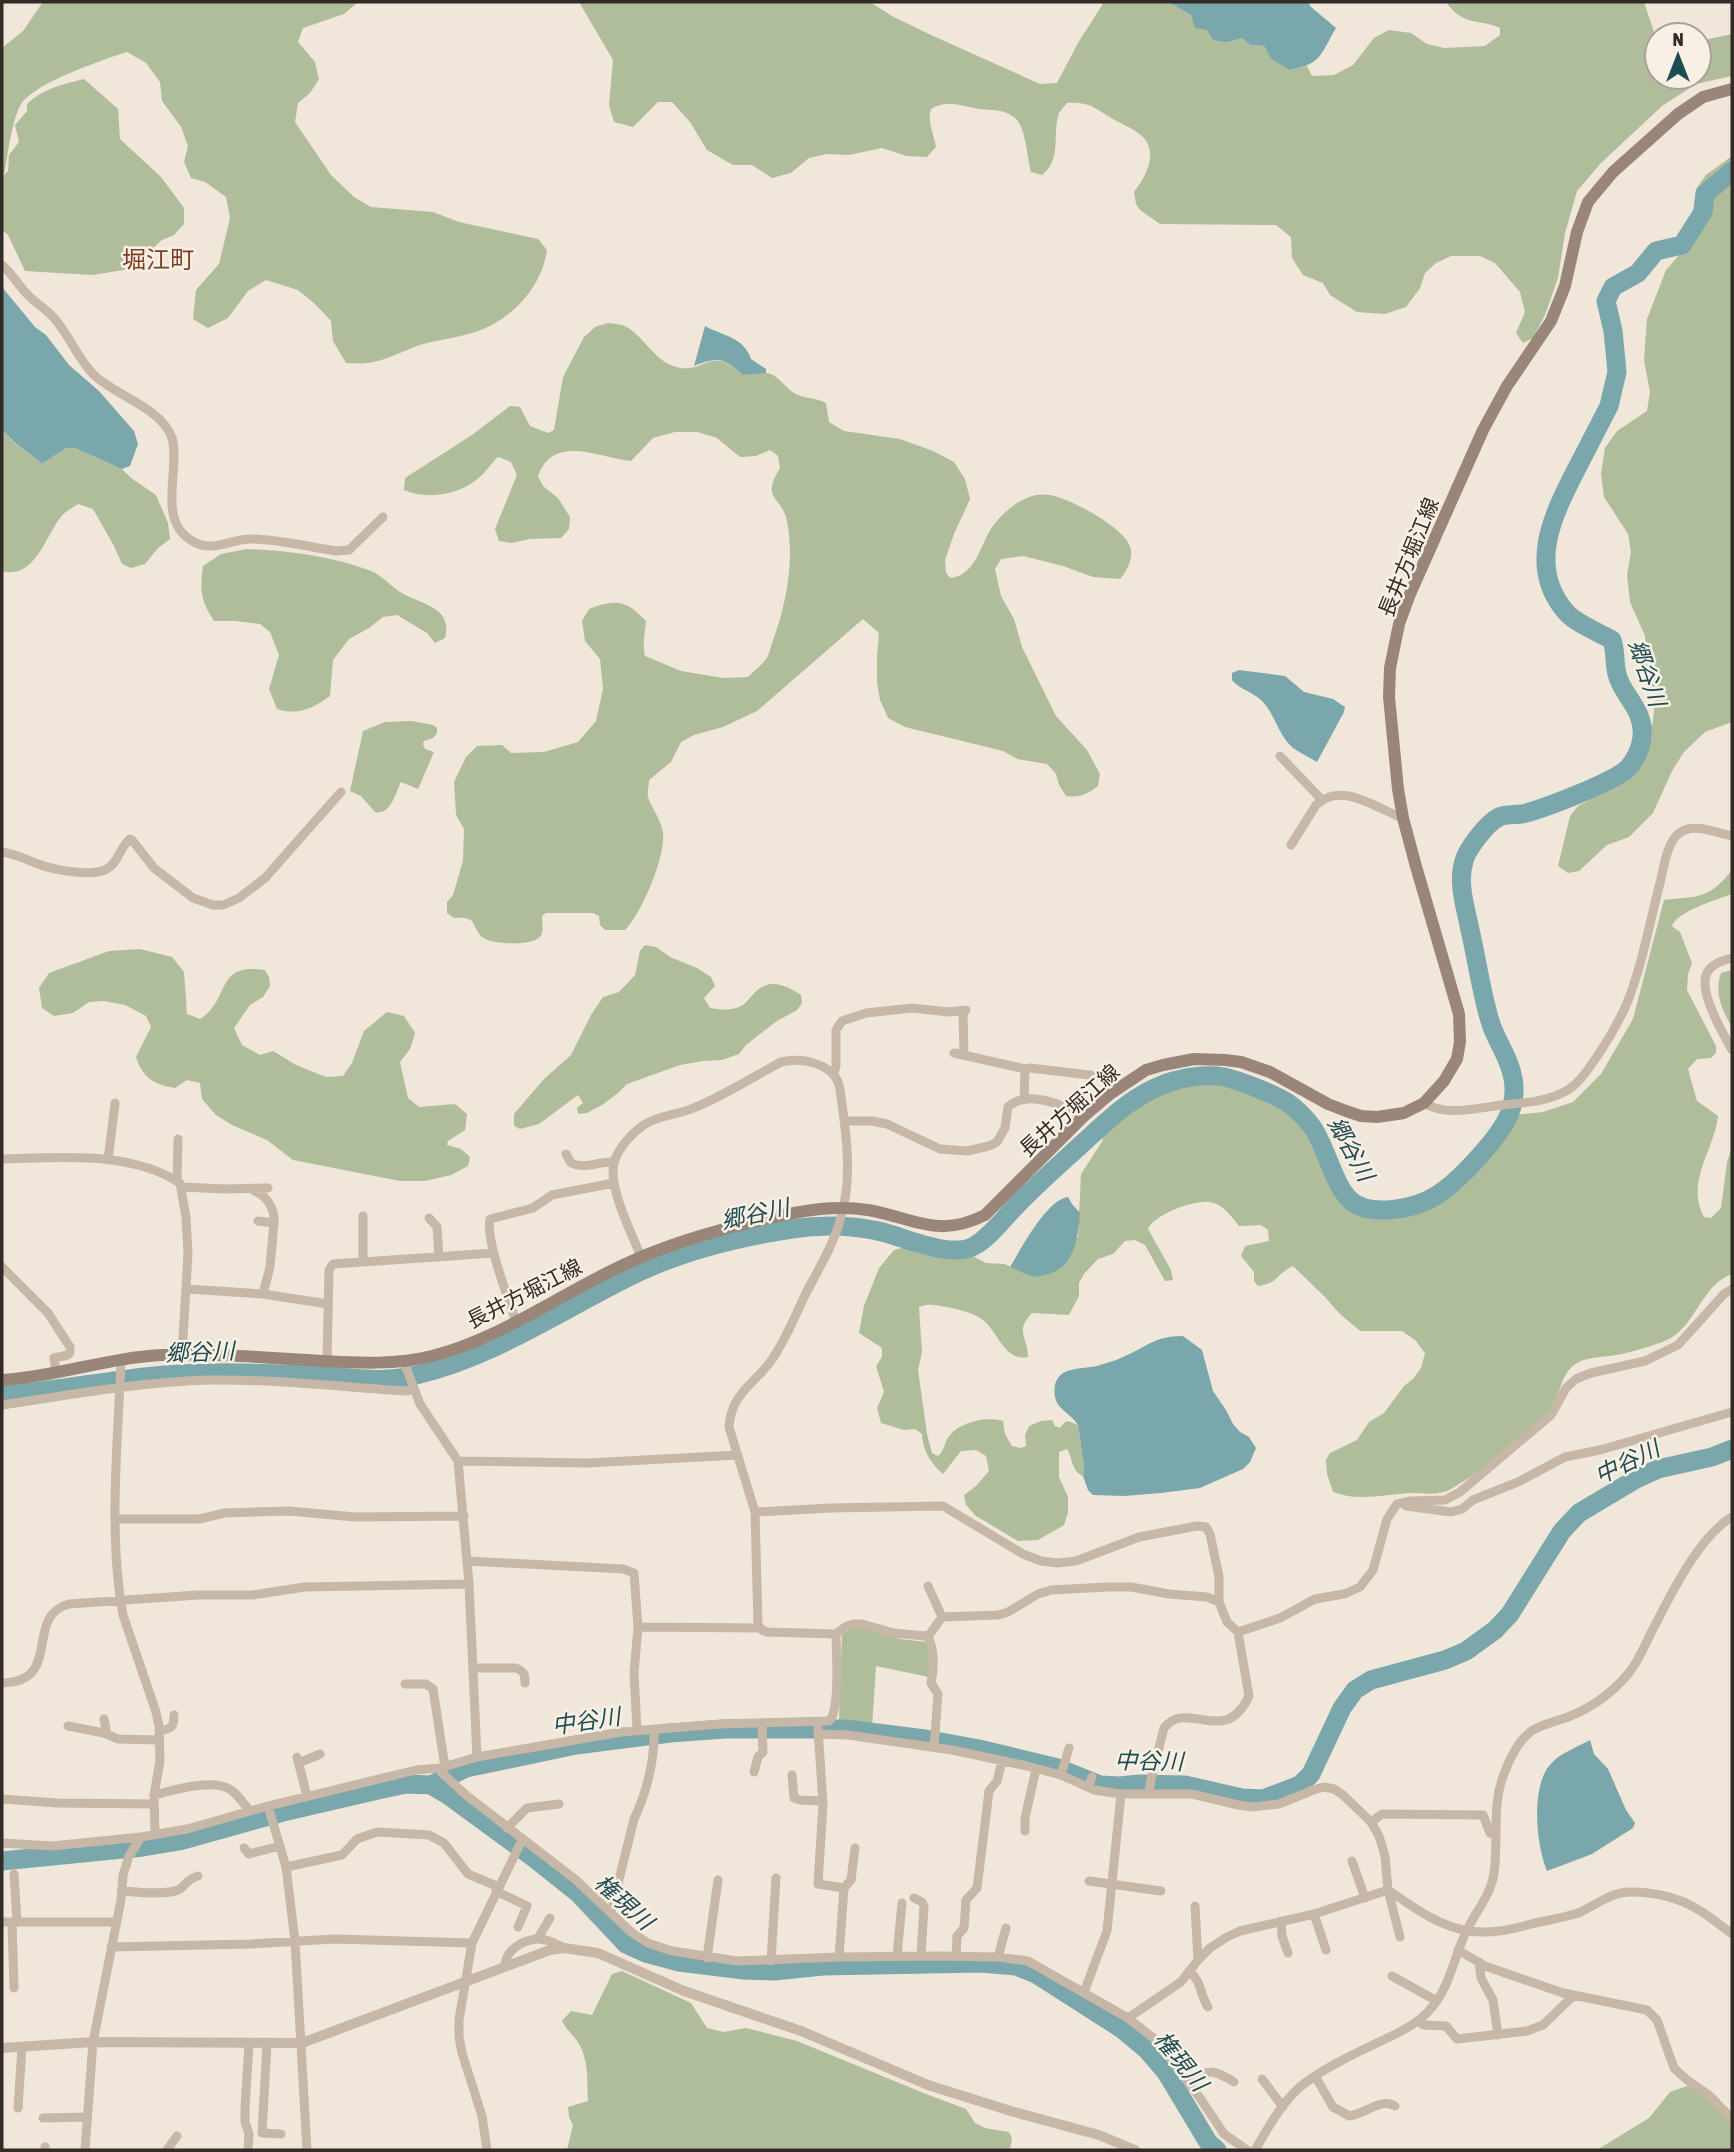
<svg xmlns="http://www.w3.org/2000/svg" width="1734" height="2152" font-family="'Asap Condensed','Noto Sans JP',sans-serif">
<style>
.green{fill:#b0bd9b}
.water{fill:#7aa7ab}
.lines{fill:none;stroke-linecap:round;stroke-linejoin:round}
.river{stroke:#7aa7ab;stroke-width:19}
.minor{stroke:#c7b7a6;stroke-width:9}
.tertiary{stroke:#c7b7a6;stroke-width:10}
.secondary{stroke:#9a8678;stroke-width:12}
.labels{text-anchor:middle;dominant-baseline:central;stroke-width:5;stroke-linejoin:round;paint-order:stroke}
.street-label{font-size:21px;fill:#332b27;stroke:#f8f0e5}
.water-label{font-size:23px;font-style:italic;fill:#1f4c52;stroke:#f8f0e5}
.quarter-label{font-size:24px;fill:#7d3e25;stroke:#f8f0e5}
</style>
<rect width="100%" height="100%" fill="#f0e6d9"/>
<path class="green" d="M43,2H358L344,14L303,28L298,42L315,62L319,79L310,93L298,103L295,122L331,175L354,197L371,207L433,212L459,222L538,239L547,250C542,286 514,317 481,330C462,337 443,339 423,344C407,349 383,362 367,363C360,364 353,363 346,363L333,341L331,321L315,304L298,290L266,280L248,291L228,318L208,328L193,319L196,290L219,264L230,218L226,197L205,182L191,178L184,162L188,146L181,127L162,101L160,82L146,63L127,52C102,60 31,84 20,106C11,124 8,155 4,175L8,171L9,155L19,142L15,125L27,111V104C42,89 63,84 84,79L118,109L120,139L161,177L184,208V224L174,235L162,240L130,269L92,275L25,271L8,235L2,230V48L23,31Z
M579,2H870L892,16L931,35L1040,84L1057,83L1078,43L1104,2H1168L1191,15L1207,30L1228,42L1242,38L1250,45L1264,46L1271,59L1289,70L1307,66L1312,76L1334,75L1353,65L1374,38L1389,30L1411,33L1427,44L1444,48L1485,46L1500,35V28C1477,18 1467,27 1448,5V2H1644L1657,41V77H1699V43L1704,40L1732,34V76L1696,84L1662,106L1601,163L1577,191L1565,233L1558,278L1545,315L1533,338L1523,343L1516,333L1525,312L1520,292L1495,263L1480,256H1451L1436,263L1425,273L1420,288L1406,307L1385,314L1357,312L1330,295L1323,283L1303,275L1292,258L1291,237L1276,225L1160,224L1140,210L1136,204L1134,192C1146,176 1159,153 1142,136C1134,129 1122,124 1113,119C1095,108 1088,101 1067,103C1066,104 1060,112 1059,113C1052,133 1062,160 1042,175L1031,172C1027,157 1026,129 1016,119C1004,108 992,111 979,109C961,106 947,99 931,109C927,122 934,134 936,147L927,157L907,156L882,148L849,155L827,154L809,158L791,173L772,178L752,165H733L707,150L690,122L672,102H658L633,127L614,122L609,105L613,60Z
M1732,156V722L1705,732L1684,752L1672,771L1653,813L1629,837L1607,845L1579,871L1568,873L1558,866L1570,816L1578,806L1626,780L1638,769L1653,721L1655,698L1645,680L1647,656L1645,636L1630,602L1627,575L1631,552L1628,534L1604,497L1601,474L1605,448L1617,431L1647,411L1650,392L1644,360L1647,319L1666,270L1680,254L1693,211L1696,189L1706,175Z
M608,323C614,324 620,324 625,326C645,337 653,360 676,367C704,375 712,343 742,375C750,374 763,371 771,374C781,378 787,391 798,395C808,399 817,398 826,403L829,422L844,431L900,439L933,451L954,462L965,479L970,499L954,534L945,560L946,573L950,578C975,576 980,546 992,527C998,519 1010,507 1019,502C1029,496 1038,493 1050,495C1069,498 1129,529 1131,550C1132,562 1127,570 1120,579L1093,577L1063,566L1023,556L1001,559L995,569L1001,596L1014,619L1022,647L1056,716L1087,750L1100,774L1098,786C1088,794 1079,798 1066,796L1059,785L1056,774L1047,764L1017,759L1003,751L905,727L888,718L880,700L877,683V656L879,633L863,619L757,711L723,727L694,735L681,742L671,762L649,780C649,785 647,792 648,797C652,809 661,819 663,833C666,856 641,914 625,930H605L600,925L599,916L593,913H546L542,916C542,922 544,932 540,937C532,946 491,945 482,937C470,925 479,916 454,918L447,913V902L453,895L463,861L464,829L456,815L454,782L466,757L477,746L502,745L511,753L544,752L578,742L596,721L603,689L600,659L585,641L582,621L589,609C616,599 626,600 646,621C645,634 642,643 645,656L681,671L723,678L748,677C754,671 762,665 767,658C769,654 771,647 772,643C786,606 795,560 787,521C782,496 760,500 780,468L778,456L770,450L756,456L740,457L717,438L697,432H675L653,438L631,461C598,458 554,433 538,476L543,486L558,498L570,517L569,529L561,538L530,539L512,543L499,541L495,529L517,475L511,462L498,457C492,462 489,468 483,474C464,494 429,501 404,490L405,478L472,435L510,406L520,407L530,426L548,433L554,430L563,377L584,337L595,327Z
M2,432L6,433C14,446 31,453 42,464L66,448H75L122,469L131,478L156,495L168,523L170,539L158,548L145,564L131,568L122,564L114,546L93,509L78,504C72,508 64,512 60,518C45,538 34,580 2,571Z
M247,549C289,551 331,556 371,571C382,575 391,587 402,593C422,605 453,607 445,638L435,643L427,633L397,615L383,617L369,628L349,639L333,660L330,696C314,708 297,716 277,709L269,689L279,655L270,632L260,624L235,621H214C200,599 200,591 203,566L221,554Z
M411,721L433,725L437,728V733L433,738L424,741L423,744L425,749L434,752L418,789L401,782C395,794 391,815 375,812L361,796L350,791L363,731L385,722Z
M1732,870V894C1718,899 1676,912 1672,926L1680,932L1692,963L1688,974L1687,990L1716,1046V1053L1711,1058L1697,1059L1688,1069L1697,1101L1718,1116C1714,1151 1685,1182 1704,1217L1711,1218L1721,1208L1727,1162L1732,1147V1274C1703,1284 1697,1322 1671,1338C1660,1344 1638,1350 1626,1353C1609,1358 1588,1355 1574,1365C1561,1375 1560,1394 1552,1407C1541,1425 1463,1486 1444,1492C1433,1495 1422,1493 1412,1493C1386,1494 1358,1502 1333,1492L1327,1474L1326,1460L1330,1453L1357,1440L1369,1422L1384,1413L1404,1386L1413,1379L1421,1368L1425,1353L1415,1340L1402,1331H1360L1340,1314L1324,1296L1293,1266C1276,1274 1279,1283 1258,1286L1254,1281V1272L1241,1256L1245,1246L1269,1241L1268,1230L1261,1225L1239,1226C1232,1217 1225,1207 1214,1203C1199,1197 1154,1214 1148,1229L1171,1270L1173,1280L1165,1281L1145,1245L1135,1240L1125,1241L1113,1254L1098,1259L1084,1274L1079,1283V1296L1069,1315L1032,1313C1014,1332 1028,1337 1028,1357C1005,1362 998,1332 983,1320C974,1313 958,1309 946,1307C936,1305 929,1303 919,1307L922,1352L918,1370L927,1434L932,1453L938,1456C945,1450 944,1443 949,1436C960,1422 987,1416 1003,1421L1005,1434L1012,1446L1021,1448L1026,1446L1025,1435L1029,1426L1041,1421L1052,1420L1055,1426L1060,1428L1064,1423L1068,1421L1078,1425L1084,1466L1083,1476C1071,1471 1073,1458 1067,1449L1059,1452V1477L1068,1497V1512L1064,1525L1038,1540L1018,1541L976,1516L966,1505L964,1495L976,1486L989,1471L986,1456L976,1450L961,1451L943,1474C931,1464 922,1449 922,1434L915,1429L904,1430L881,1423L877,1408L884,1392L876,1366L882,1357V1348L859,1333L864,1306L879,1268L894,1250L908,1246L944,1255H971L986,1263L1004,1264L1037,1277L1078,1237L1081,1174L1103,1140L1100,1124L1109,1114L1143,1091L1171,1079L1208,1074L1243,1078L1285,1096L1313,1117L1348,1194L1366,1206H1408L1455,1177L1489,1141L1506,1116L1543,1112L1573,1102L1601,1074L1633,1019L1664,900C1699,896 1708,900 1732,870Z
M645,945L656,947L670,957L697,968L711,977L715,986L704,998L710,1008C720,1010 733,1011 743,1005C750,1000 755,989 764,986C776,980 791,988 801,995L802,1003L797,1010L777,1021L746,1045L739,1054L722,1060L703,1061L680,1065L627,1084L618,1093L602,1105L587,1113L578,1114L577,1108L583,1103L578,1095L539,1124L520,1129L514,1126V1114L543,1080L571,1055L591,1015L603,997L619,992L635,975L640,951Z
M140,949L172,957L184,972L187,1014L200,1019C231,1000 214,962 265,970L269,977L270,986L263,997L250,1005L234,1028L242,1045L260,1055L273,1051L296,1065L326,1077L343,1076L352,1063L364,1031L387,1012L404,1016L415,1033L410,1049L400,1062L408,1098L419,1107L455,1104L467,1114L465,1130L448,1141L447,1145L461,1149L470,1157L468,1166L451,1175L425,1181H400L293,1160L267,1140L232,1125L216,1115L202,1099L200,1083L187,1080L175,1088C153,1084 143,1078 136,1057L151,1027L146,1016L125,1005L104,1001L89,1002L73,1013L54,1016L42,1008L39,988L49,973L109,951Z
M1732,970V1028C1722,1009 1714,994 1721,973Z
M862,1627L900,1639L927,1642L930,1645L929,1677L876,1666L872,1727L839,1721L842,1634L853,1628Z
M622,1971L691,2003L707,2028L723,2032L746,2028L797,2041L926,2094L966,2109L975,2123L985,2128L1009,2132L1012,2138L1010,2150H567L573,2125L569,2117L568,2107L588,2101C587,2082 589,2061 579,2044C574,2035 568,2032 562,2021L571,2011L592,2015L612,1974Z
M1687,2086L1705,2092L1732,2121V2150H1599L1600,2148L1649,2118L1670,2092Z"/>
<path class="water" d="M1168,2H1308L1311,7L1336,28C1320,55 1322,64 1289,70L1271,59L1264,46L1250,45L1242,38L1228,42L1213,40L1207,30L1195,28L1191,15Z
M2,287L35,327L46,335L69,365L99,391L134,431L138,444L130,466L122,469L75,448H66L42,464C31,453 14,445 6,433L2,432Z
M705,326C723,336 744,337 751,359L766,369V373L742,375C725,357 716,357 694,366Z
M1239,670L1285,676L1304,692L1333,699L1345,707L1344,712L1317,762C1309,757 1300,753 1293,748C1279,736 1275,715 1263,702C1254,692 1240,690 1232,680V673Z
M1068,1197L1072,1204L1080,1213C1078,1237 1075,1267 1048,1274C1047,1274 1038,1277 1037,1277C1028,1276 1018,1270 1010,1267C1021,1249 1047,1199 1068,1197Z
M1183,1336L1202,1350L1213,1391L1226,1410L1233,1424L1240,1432L1249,1437L1256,1448L1250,1462L1243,1469L1200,1488L1161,1493L1124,1496L1093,1495L1088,1490L1083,1476L1084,1466L1078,1425C1069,1410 1051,1409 1055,1385C1056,1380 1060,1374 1065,1372C1074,1368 1087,1368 1097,1366C1105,1363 1115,1361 1123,1357C1147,1347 1154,1336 1183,1336Z
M1590,1740L1594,1754L1608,1769L1626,1810L1635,1823L1633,1828L1592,1854L1547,1871C1536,1845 1531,1789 1549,1766C1558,1754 1577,1747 1590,1740Z"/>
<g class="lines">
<path class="river" d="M2,1395C71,1390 139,1373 209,1373C247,1372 286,1374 325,1376C356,1378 386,1383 416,1375C496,1356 564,1308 637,1273C685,1250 739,1237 792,1229C818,1225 847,1225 873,1230C899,1234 949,1260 974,1246C989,1238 1003,1219 1016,1206C1037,1184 1060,1164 1083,1143C1110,1118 1132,1096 1167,1083C1184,1077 1206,1074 1224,1077C1238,1080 1277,1095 1288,1103C1297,1109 1307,1120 1313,1128C1326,1147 1334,1185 1350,1200C1370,1218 1416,1209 1437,1195C1458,1182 1496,1141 1507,1119C1514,1106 1516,1088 1512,1074C1508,1055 1495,1039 1490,1021C1481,991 1477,960 1470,930C1466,909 1457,883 1464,861C1467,849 1487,823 1499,817C1506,814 1515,815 1522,814C1543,809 1614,782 1628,768C1635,761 1641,748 1642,737C1645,709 1622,696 1617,674C1614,662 1616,652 1612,640C1600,633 1575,623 1566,612C1526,566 1554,513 1577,468C1588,447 1598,427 1609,406L1617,372L1613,331L1606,301L1613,287L1638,273L1656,251L1682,245L1703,212L1705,194L1732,171
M431,1785L466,1768L576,1745L670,1733L725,1729H845L925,1739L979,1749L1058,1768L1100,1785L1120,1786L1139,1784L1185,1785L1242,1798L1263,1799L1300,1785L1311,1774L1342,1708L1355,1690L1371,1680L1445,1660L1466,1651L1495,1630L1510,1614L1562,1531L1579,1513L1636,1479L1658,1469L1712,1457L1732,1449
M2,1861L143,1847L179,1841L283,1812L378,1790L406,1784L431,1785L448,1795L534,1858L578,1893L626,1944L646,1953L679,1962L744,1970L774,1971L823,1966L981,1963L1016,1966L1036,1974L1122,2029L1147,2050L1166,2072L1208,2142L1217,2150"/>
<path class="minor" d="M2,265C13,274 19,287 30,297C37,304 47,310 54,318C70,336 77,358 94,375C116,396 162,408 172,438C181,471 155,521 194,542C214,553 232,538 252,539C277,539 310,547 336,551L349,550L383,517
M1280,756L1322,800
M1291,845L1316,805C1342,781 1375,808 1403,818
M2,852C16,854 25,859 38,864C53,870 93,877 107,869C118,863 120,847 130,839L132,840L154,868L193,898L213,905H223L239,898L265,878L341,792
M1732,958C1724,960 1713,963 1708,971C1696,989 1723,1033 1732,1050
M963,1011L964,1055
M954,1053L1025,1069L1024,1100
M1025,1069L1030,1068L1106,1077L1119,1086
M834,1073L836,1066V1030L842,1021L866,1013L912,1008L949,1012L966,1010
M1424,1103C1446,1117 1477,1108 1502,1105C1522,1103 1545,1102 1564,1092C1578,1085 1587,1071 1596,1058C1608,1040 1619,1022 1627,1003C1643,963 1650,920 1661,879C1664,865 1668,839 1681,832C1695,823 1717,833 1732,836
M845,1121H872L887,1124L940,1149L967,1151L989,1146L997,1142L1005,1128L1008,1107C1027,1089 1065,1105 1083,1117
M566,1154L571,1163C586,1170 598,1161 614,1162
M2,1159C59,1158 129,1150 180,1183L186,1217L188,1254L182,1355
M108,1160L115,1103
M177,1181L178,1139
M182,1187L225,1189L268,1188
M253,1190C267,1196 275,1208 274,1223L258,1221
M429,1218L437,1227L439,1257
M363,1261V1216
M2,1267L48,1313L70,1347V1352L68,1355L54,1358L56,1372
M187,1289L263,1294L328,1304
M263,1294L270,1267L274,1223
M516,1322C509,1300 485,1239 490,1219L533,1208L552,1195L614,1183
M121,1360C118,1442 108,1534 123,1615L156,1712L159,1726L160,1761L154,1795L155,1834
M327,1361L329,1270L333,1264L494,1253
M404,1362L420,1404L458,1461L469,1584L477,1757
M2,1405C70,1395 140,1382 209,1380C275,1379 342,1387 407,1391L413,1389
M458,1461L588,1463L738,1455
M1406,1506L1451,1512L1462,1509L1473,1500L1518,1482L1565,1457L1600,1450L1732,1412
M755,1512L831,1508L943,1506L1023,1554L1041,1561L1058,1563L1076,1561L1139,1537L1197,1526L1206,1527L1210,1534L1219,1577V1602L1227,1622L1238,1632L1249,1696C1225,1748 1188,1698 1164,1728L1151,1779L1149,1794
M116,1519H199L225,1513L289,1511L355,1517L464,1516
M467,1561L623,1569L634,1573L638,1627L634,1673L637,1730
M928,1586L942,1617
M638,1627L760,1628
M1238,1632L1280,1618L1315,1599L1344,1594L1360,1587L1373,1570L1387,1519L1397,1504L1411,1501L1445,1500L1460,1492L1551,1415L1566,1388L1576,1379L1591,1373L1645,1361L1678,1345L1724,1294L1732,1289
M836,1634L845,1627L853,1624H862L894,1633L925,1636L930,1634L942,1617L998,1615L1008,1612L1038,1594L1051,1590L1107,1587H1131L1169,1594L1207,1597L1219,1602
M927,1635C935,1649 934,1668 931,1683L938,1694L934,1747
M473,1668H516C525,1672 525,1675 525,1683
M2,1683C64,1682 23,1616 69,1604L198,1595H252L305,1587L469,1584
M405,1684H426L433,1689L445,1767
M104,1719L106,1729L104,1733
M68,1726L104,1733L118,1739L160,1740
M818,1729L823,1804L818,1884L844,1888L839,1957
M159,1731C172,1729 174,1727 174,1715
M818,1734L848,1735L952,1750L1027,1766L1061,1775L1094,1790L1121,1794H1192L1238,1805L1252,1807L1279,1804L1313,1790L1324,1787L1334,1789L1343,1795L1371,1822L1379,1836L1385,1856L1388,1890L1400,1937
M297,1757L307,1796
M299,1763L320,1754
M440,1768L442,1773L466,1795L576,1880L631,1932L648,1943L672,1951L737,1961L839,1957L940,1956L998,1957L1028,1961L1128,2018L1157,2041L1200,2098L1224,2134L1247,2150
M754,1772L758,1757L763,1752L762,1723
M792,1775L794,1798L800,1800L822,1801
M1061,1775L1069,1748
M1088,1787L1092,1777
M154,1795C174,1790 213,1778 231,1790C238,1795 244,1804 250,1811
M2,1799L57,1803L154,1804
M268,1806L286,1867L295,1941L307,2150
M1371,1822L1382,1814L1483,1815L1490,1833L1495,1834
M507,1828L527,1808L559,1804
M1025,1831V1818L1036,1769
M2,1843L52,1846L141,1837L187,1829L268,1806L416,1770L440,1768L477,1757L621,1732L720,1724L829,1721C841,1710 836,1652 836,1634L767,1632L762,1630L758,1625L755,1512L729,1427C731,1394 753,1385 771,1361C785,1341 795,1317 805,1295C818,1270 834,1244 841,1217C853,1176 846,1132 840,1090C837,1064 803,1057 781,1062C753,1077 725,1095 696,1107C679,1115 656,1115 641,1127C628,1137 613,1154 613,1171C613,1197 631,1232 641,1257
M244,1848L249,1854L280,1846
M1352,1861L1365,1898
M286,1867L342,1855L357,1839L377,1832L429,1835L444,1843L468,1874L499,1887
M14,1874L17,1922
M1089,1881L1161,1891
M844,1888L851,1880L855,1848
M1388,1890C1413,1907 1438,1926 1469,1931C1491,1934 1510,1930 1531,1924C1547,1920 1563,1918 1578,1913C1593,1907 1605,1896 1621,1893C1630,1891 1639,1892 1648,1893C1685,1897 1704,1912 1732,1934
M122,1891C136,1892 167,1896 180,1889C187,1884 187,1879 198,1876
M496,1891L527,1906L518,1927
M914,1898L922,1902L924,1906L921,1956
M1195,1906L1198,1960
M611,1912L634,1819C647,1792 655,1759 654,1729
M1314,1914L1326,1950
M1281,1921L1282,1936L1288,1953
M2,1922H116
M12,1922L14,1988
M538,1938L550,1918
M111,1947L250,1944L335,1939L472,1943
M1458,1950L1485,1966L1563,1993L1647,2010L1657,2020L1674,2068L1687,2080L1710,2096L1732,2119
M897,1956L902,1903
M956,1956L957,1936L964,1928L966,1900L977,1888L989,1791L997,1781L1002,1761
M998,1957L1006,1928
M707,1958L718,1880
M771,1961L776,1878
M1479,1962L1481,1978L1493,2000L1498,2035
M505,1966C505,1951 522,1940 537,1939C546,1938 556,1944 564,1948
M1189,1971C1203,1983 1199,1993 1208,2007
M1392,1976L1437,2001
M1084,1992L1107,1931L1121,1794
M1128,2018L1181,1982L1198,1960L1210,1948L1227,1937L1240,1931L1314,1914L1388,1890
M1418,2021L1423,2025L1446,2026L1457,2039L1527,2031L1543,2025L1573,1996
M267,2044L262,2133L281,2134
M1315,2076L1333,2107L1349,2116C1366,2114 1381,2097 1395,2106
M1262,2079L1283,2107
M1189,2083C1209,2067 1214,2070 1234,2082
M18,2108L22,2047
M43,2118L87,2117
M45,2150V2147
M85,2150L93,2042L121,1900L123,1875L129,1856L141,1837
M167,2150L177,2136
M248,2150L249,2134L245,2122V2107L249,2044
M487,2150L482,2116L462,2053L459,2037V2020L472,1943L522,1840
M1255,2150C1269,2127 1283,2099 1305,2083C1328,2066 1354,2054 1379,2042C1398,2033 1419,2024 1432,2007C1451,1985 1454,1955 1467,1930C1476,1911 1491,1895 1494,1873C1499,1840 1491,1806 1504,1774C1510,1758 1519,1739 1533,1730C1543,1724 1557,1721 1568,1717C1591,1708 1612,1693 1628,1674C1638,1662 1644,1647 1651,1633C1669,1598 1698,1537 1732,1517"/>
<path class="tertiary" d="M2,2048L93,2042L302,2043L550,1950L564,1948L598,1953L684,1991L801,2031L928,2085L1014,2112L1099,2135L1135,2150"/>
<path class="secondary" d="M2,1380C56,1377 109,1357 164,1355C216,1353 269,1358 322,1361C359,1363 396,1365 432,1356C498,1339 553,1299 613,1270C666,1243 736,1224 794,1213C819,1208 843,1206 868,1210C914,1218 938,1239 985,1215L1083,1117L1110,1094L1146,1070L1163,1065L1194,1059L1225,1060L1241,1062L1270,1072L1328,1104L1346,1111L1361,1116L1377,1117L1404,1113L1424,1103L1444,1081L1457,1059L1460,1042L1459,1014L1415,863L1403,818L1398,789L1389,697L1390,668L1399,624L1410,594L1483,430L1507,386L1551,321L1565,286L1577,232L1588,202L1613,172L1678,114L1703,97L1732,89"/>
</g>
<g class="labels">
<g class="street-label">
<text transform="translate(1408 557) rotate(-68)">長井方堀江線</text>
<text transform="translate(1069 1110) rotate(-42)">長井方堀江線</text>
<text transform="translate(524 1293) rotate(-27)">長井方堀江線</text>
</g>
<g class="water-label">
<text transform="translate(1647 673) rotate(71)">郷谷川</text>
<text transform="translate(1351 1149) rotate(61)">郷谷川</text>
<text transform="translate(755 1214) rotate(-12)">郷谷川</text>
<text transform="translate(200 1352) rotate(-2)">郷谷川</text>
<text transform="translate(1627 1462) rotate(-26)">中谷川</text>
<text transform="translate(586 1721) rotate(-8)">中谷川</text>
<text transform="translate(1149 1761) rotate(1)">中谷川</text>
<text transform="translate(624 1902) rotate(42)">権現川</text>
<text transform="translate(1181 2061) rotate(51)">権現川</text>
</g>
<g class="quarter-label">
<text x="158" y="259">堀江町</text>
</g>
</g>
<rect width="1734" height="2152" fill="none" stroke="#332b27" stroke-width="7"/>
<g transform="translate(1678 56)"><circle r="33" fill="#f8f0e5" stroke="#a9a199" stroke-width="2"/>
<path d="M0-5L12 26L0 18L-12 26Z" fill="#1f4c52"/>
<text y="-10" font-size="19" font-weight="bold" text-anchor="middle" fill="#332b27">N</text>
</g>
</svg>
